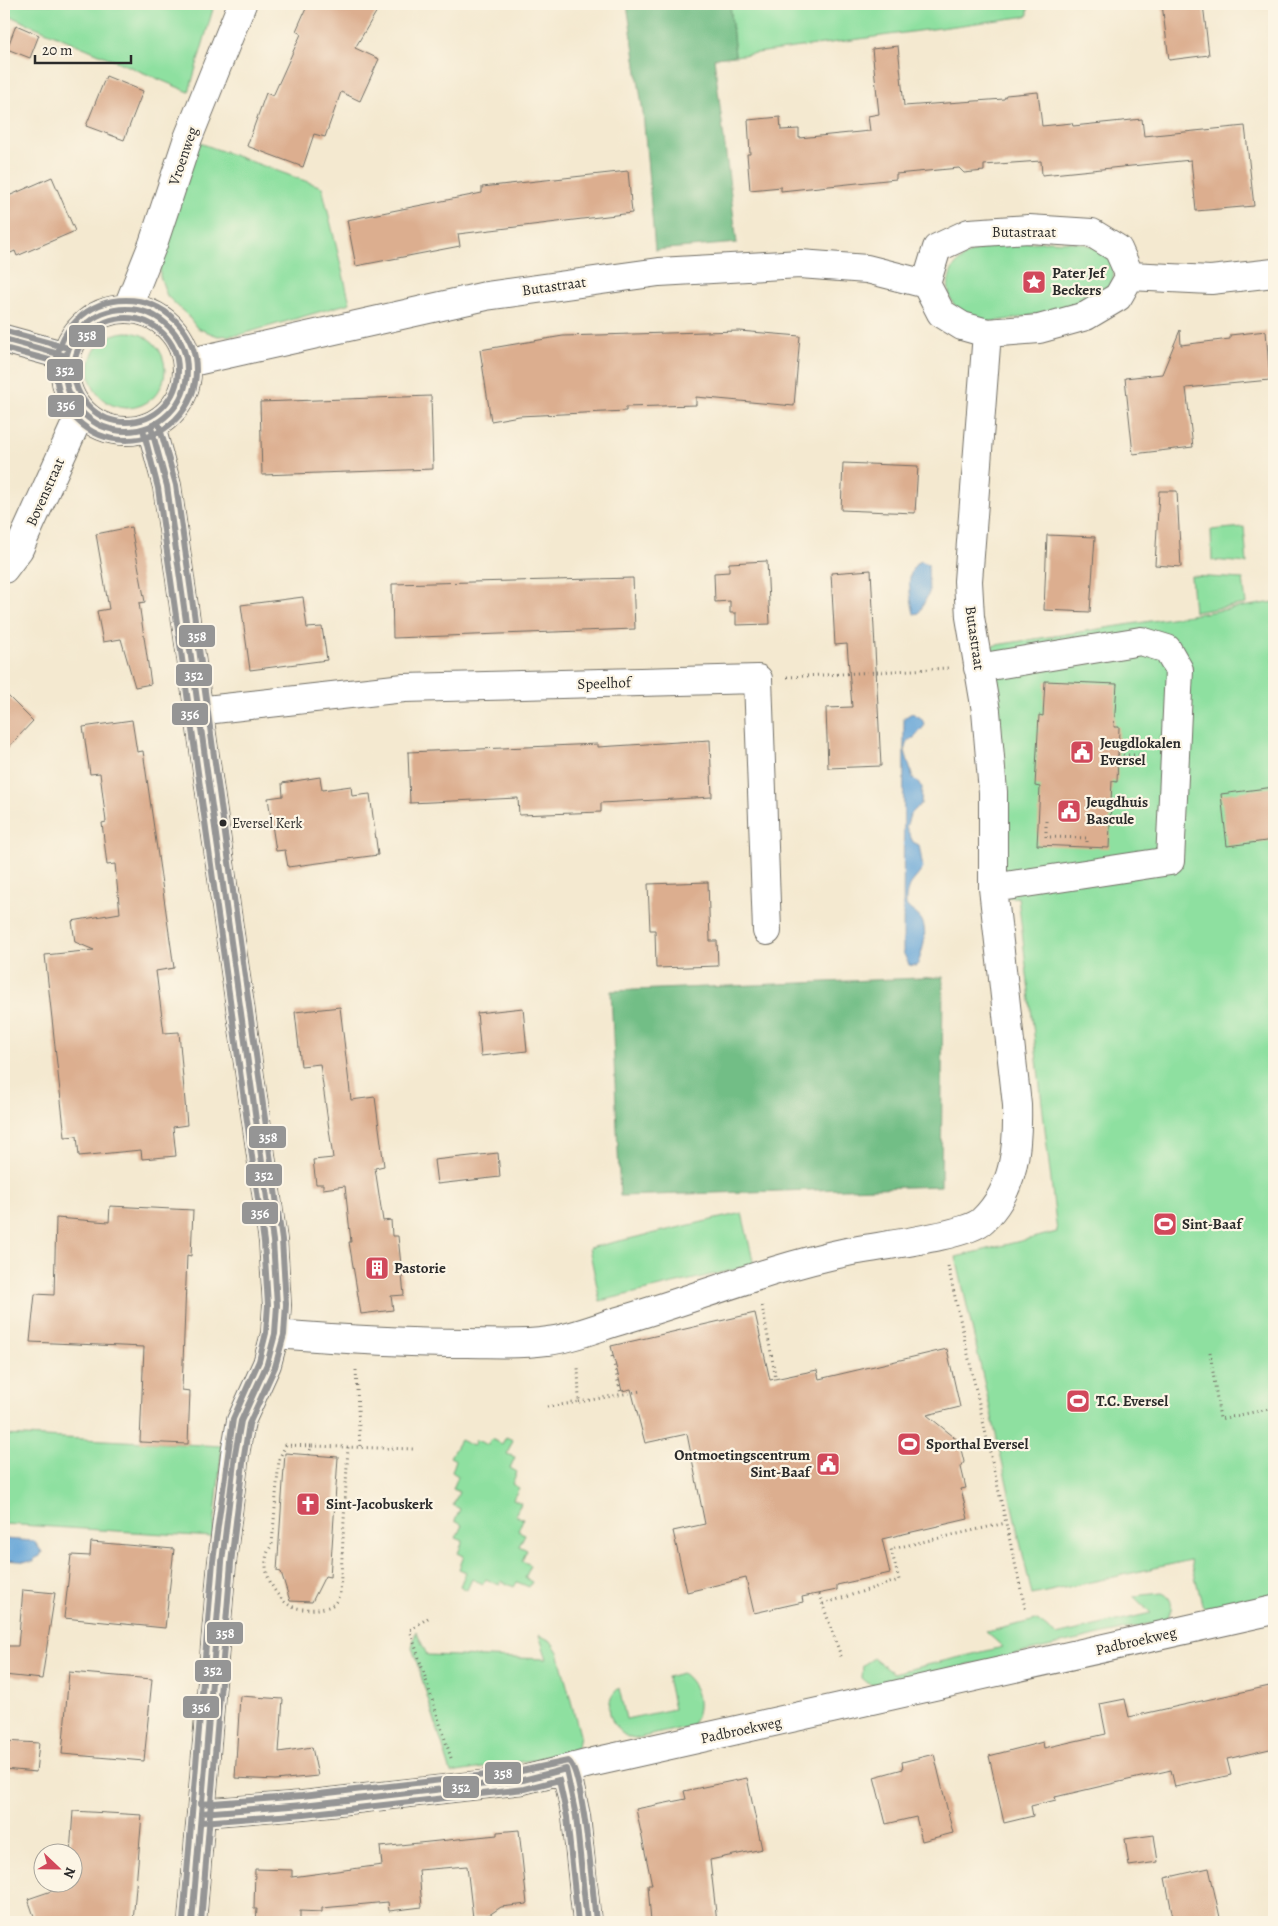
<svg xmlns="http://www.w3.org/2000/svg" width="1278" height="1926" font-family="Alegreya,serif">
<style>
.green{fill:#8ee0a0;stroke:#5c8666}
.forest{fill:#72be86;stroke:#4e7458}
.water{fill:#65a5d8;stroke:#486882}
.building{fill:#dcae8f}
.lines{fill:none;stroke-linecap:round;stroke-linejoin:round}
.minor-casing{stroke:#716e65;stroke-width:30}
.path{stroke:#716e65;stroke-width:3;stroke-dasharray:1 4;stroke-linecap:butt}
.minor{stroke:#fff;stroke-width:28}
.bus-1-casing{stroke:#fcf5e5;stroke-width:10}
.bus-2-casing{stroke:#fcf5e5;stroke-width:10}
.bus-3-casing{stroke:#fcf5e5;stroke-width:10}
.bus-1{stroke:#959595;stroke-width:6}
.bus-2{stroke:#959595;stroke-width:6}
.bus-3{stroke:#959595;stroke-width:6}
.bus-dot{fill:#2b2b2b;stroke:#fcf5e5;stroke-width:2}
.labels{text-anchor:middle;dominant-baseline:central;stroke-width:4.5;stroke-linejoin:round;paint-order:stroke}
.bus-label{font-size:14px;fill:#2b2b2b;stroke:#fcf5e5;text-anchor:start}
.street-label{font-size:15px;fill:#2b2b2b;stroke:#fcf5e5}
.poi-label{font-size:15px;font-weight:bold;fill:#2b2b2b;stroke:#fcf5e5;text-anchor:start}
.line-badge{stroke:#fcf5e5;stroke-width:2}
.badge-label{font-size:14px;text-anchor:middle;font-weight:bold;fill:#fff}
</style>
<rect width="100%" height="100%" fill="#fcf5e5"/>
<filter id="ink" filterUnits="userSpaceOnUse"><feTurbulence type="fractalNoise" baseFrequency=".02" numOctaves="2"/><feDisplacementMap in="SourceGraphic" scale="10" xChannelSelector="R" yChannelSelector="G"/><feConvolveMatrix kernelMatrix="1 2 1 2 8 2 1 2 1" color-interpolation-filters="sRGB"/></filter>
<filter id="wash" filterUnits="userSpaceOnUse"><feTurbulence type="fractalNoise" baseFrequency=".0096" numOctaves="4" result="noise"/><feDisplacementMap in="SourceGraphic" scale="20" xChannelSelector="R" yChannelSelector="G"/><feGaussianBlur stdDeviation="1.12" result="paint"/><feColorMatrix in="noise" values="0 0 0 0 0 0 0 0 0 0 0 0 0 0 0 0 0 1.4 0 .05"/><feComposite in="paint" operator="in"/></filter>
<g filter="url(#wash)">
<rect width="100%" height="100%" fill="#f4e9d0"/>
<path class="green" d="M4,4H201L213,9L189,92L12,17L4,37Z
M730,4H1028V16L735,56Z
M197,142L322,187L350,303L239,335L218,336L197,328L188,316L167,296L160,276V257Z
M1050,241C1061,242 1073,241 1084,244C1108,249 1126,273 1103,293C1090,304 999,325 981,321C974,320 956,309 953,303C947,294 947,280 952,270C971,239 1017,245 1050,241Z
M89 370a38 38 0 1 1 76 0a38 38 0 1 1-76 0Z
M1244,527L1247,563L1212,560L1211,530Z
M1191,576L1243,579L1246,604L1194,612Z
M1274,602V1596L1213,1610L1205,1609L1202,1604L1191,1560L1032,1595L956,1257L1057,1232L1018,897L1001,898L983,647Z
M742,1213L754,1265L600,1301L589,1248Z
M4,1435L222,1446L213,1537L4,1524Z
M506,1437L513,1440L507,1454L515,1457L510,1468L517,1472L512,1484L519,1488L513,1499L521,1503L515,1515L523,1519L518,1531L525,1534L519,1546L527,1550L522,1561L531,1565L525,1578L532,1582L529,1587L517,1582L514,1587L501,1581L499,1585L486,1579L483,1584L472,1579L467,1590L460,1586L466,1572L459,1569L464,1556L458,1553L463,1541L456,1538L462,1525L455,1521L460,1509L453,1505L459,1492L453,1489L458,1476L452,1472L456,1460L450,1457L460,1440L473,1446L476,1440L488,1445L491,1439L502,1444Z
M1162,1593C1175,1598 1173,1612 1165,1620L878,1686L869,1684L862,1678L863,1665L874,1658L893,1673L1003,1647L986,1632L1036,1620L1056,1635L1151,1613L1133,1596Z
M416,1631L427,1655L547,1659L539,1635L551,1641L558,1652L580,1735L578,1746L571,1754L451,1773L412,1647Z
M682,1673C700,1686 703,1709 691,1726L634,1739C613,1735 599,1703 619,1688L626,1719L674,1709L667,1677Z"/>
<path class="forest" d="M627,4H730L735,56L714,58L737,243L655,250L643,113Z
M943,977L941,1186L620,1196L611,991Z"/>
<path class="water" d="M920,561L928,564L929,593L919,613L914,614C911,598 903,572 920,561Z
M912,713L921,718L925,725L915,737L908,741L905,751L913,778L922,787L921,804L910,815L906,827L913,842L919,845L923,868C914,883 905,884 906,905C910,911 917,913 921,919C929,932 922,953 917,966L909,965L903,952L904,718Z
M4,1539L34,1541L42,1552L40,1556L34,1559V1562L4,1560Z"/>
<g id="blocks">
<path class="building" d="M308,4H381L355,48L379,59L360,101L341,92L325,137L314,134L303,167L247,146L266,93L273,96L301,34L296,31Z
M1162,4H1203L1209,55L1169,60Z
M16,25L39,35L30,58L7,49Z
M898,46L904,106L1004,99L1006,95L1038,92L1042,126L1072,123L1073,126L1142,119L1144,136L1245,126L1254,206L1196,211L1191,160L1042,175L1041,161L984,165V171L964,173L959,168L896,174V179L781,191V187L750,190L747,154H750L748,120L780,117L781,130L799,129V138L870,131L868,116L879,114L872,49Z
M106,76L143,91L124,140L86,126Z
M628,171L632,213L458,234L460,246L356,266L347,220L482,193V187Z
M52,177L75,231L17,256L15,251L4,256V198Z
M1180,330L1181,345L1230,339V335L1266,331L1270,380L1186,388L1193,447L1133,454L1125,378L1162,374Z
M739,331L800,336L794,406L696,397V405L626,407V411L519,416L491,421L480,350L563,336Z
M431,396L433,469L262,475L260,402Z
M843,463L918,466L915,513L841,510Z
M1159,491H1177L1181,567L1155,565Z
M131,527L145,602L139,603L151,684L135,687L121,639L103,642L97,611L109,609L96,534Z
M1047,535L1095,537L1090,612L1044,610Z
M767,561L770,624L736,625V613H730V601L715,602L714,573L729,572V563Z
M871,570L881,766L828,768L826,708L852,707L847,644L835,645L831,573Z
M633,578L635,629L393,638L392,584Z
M303,597L307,628L322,627L327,660L250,670L241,605Z
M1045,681L1117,684L1114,727H1119L1117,782L1112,781L1109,848L1037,845L1040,787L1035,786L1039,715L1043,716Z
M4,692L33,721L4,752Z
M132,720L137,752L143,751L174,968L156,971L164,1033L179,1032L187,1125L173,1127L176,1156L142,1159L141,1150L79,1156L77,1136L65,1137L45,955L94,950L75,942L72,921L120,913L115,864L107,865L102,823L106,822L100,773L90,774L83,727Z
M710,740L712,797L601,803V812L519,815L518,798L410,803L408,752L598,744V747Z
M320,777L322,790L351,786L352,796L370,794L378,855L288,867L285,850L276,851L268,798L283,796L282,783Z
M1274,787V840L1227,846L1221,794Z
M708,882L710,941H717L718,966L656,968L655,930H650L648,884Z
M340,1007L351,1100L375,1097L384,1166L375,1168L383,1221L391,1220L392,1236H398L404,1295L391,1296L393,1310L361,1314L349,1242H351L345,1186L323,1189V1184H316L313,1160L333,1158L320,1064L301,1066L295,1012Z
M523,1008L527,1051L481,1056L477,1013Z
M498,1153L500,1177L437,1184L434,1160Z
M110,1206L193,1210L191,1256L187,1255L182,1390L190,1391L188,1444L140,1442L144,1347L30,1342L35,1294L54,1295L56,1218L109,1222Z
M755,1313L770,1380L817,1370L819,1379L947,1349L960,1407L927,1415L959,1441L964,1462L961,1467L966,1488L961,1489L968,1519L882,1539L890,1573L837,1585V1590L802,1597L803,1602L754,1613L746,1578L687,1592L673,1531L705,1524L687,1434L645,1443L631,1389L622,1391L611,1346Z
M285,1453L338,1457L330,1577L325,1576L312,1602L290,1601L281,1572L277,1571Z
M91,1542L174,1549L165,1628L64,1618L71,1555L90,1556Z
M23,1590L55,1593L42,1679L4,1675V1646H18Z
M69,1672L152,1679L144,1761L62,1754Z
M1274,1685V1748L1227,1759L1231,1775L1175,1787L1171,1770L1055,1797L1056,1800L1031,1806L1033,1816L1004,1823L989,1756L1043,1742L1044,1748L1106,1734L1100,1704L1125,1699L1129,1717Z
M240,1696L283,1699L279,1752L312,1747L318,1776L275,1780L235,1778Z
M4,1741L39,1743L36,1772L4,1769Z
M934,1754L953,1833L922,1841L916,1817L886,1824L874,1777L903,1769L902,1762Z
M747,1778L762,1849L710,1860L717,1922H651L648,1885H652L636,1809L686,1799L684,1791Z
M73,1811L142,1815L133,1922H36L28,1899L72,1884V1854H70Z
M519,1830L527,1904L501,1907L489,1915L473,1918L467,1866L419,1870L422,1907L389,1911L388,1902L322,1908V1912L300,1911V1922H256L257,1909H254L255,1869L292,1870V1877L382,1865L380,1847L497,1835V1832Z
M1154,1835L1158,1862L1129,1866L1125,1839Z
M1209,1868L1221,1922H1174L1165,1878Z"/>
</g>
</g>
<g filter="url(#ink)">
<use href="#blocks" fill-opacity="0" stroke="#716e65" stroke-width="1"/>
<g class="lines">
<g class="minor-casing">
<path id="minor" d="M1029,229L1092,233L1118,249L1130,276L1118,297L1086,316L1039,329L987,333L962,326L941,313L926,284L937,248L969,233Z
M1130,276L1211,280L1274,273
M127,309L153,244L188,138L242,4
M65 370a61 61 0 1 1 122 0a61 61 0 1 1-122 0Z
M4,339L66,356
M187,363L486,296L659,272L800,264L867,269L926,284
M151,427L167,486L273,1241L277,1305L275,1334L267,1364L241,1421L235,1454L222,1562L192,1922
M4,569L19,549L81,412
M978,668L1141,641L1167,649L1179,670L1170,861L993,888
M197,711L404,688L758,679L767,931
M275,1334C339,1339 403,1343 467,1343C494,1343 522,1345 548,1341C573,1338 598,1327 622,1320C697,1298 770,1268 847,1252C875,1246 966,1237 983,1220C1015,1189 1018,1147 1017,1105L993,888V792L986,711L970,617L968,581L987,333
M566,1769L576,1816L587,1922
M201,1813L303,1805L523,1780L594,1762L1274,1610"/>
</g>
<path class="path" d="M787,677L948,668
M1118,755H1145
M1046,821V837L1087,838V844
M948,1266L1026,1612
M762,1306L776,1379
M1210,1352L1220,1419L1274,1408
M612,1356L621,1394
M356,1370L360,1447
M579,1402L641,1391
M547,1407L579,1402L578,1365
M311,1446L286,1445L279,1459L272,1545C257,1563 272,1594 289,1605C298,1611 325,1611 334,1604C337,1601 338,1597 340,1594L348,1447
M309,1455L311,1446L415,1449
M819,1594L842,1659
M823,1604L899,1580L891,1549L1006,1523
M428,1618L410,1630L451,1758"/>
<use href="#minor" class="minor"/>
<g class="bus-1-casing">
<path id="bus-1" d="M65 370a61 61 0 1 1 122 0a61 61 0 1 1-122 0Z
M4,339L66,356
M151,427L167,486L273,1241L277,1305L275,1334L267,1364L241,1421L235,1454L222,1562L192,1922
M201,1813L303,1805L523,1780L566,1769L576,1816L587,1922"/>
</g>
<g class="bus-2-casing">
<path id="bus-2" d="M56 370a70 70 0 1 1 140 0a70 70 0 1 1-140 0Z
M4,348L64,364
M143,429L158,488L264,1242L268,1305L266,1333L259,1361L233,1419L213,1561L183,1921
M202,1822L304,1814L524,1789L559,1780L567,1817L578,1922"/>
</g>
<g class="bus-3-casing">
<path id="bus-3" d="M74 370a52 52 0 1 1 104 0a52 52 0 1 1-104 0Z
M6,331L68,348
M159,425L176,485L282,1240L286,1304L284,1335L275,1367L249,1424L244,1455L231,1563L201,1922
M200,1804L302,1796L521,1771L568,1761C584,1769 593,1897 596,1921"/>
</g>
<use href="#bus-1" class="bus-1"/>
<use href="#bus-2" class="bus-2"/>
<use href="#bus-3" class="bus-3"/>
</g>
</g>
<defs>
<g id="sight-square" transform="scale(1.25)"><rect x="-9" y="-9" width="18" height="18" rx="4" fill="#d1495b" stroke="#fcf5e5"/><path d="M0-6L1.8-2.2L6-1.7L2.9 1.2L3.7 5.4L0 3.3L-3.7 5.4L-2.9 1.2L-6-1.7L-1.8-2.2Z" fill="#fff"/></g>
<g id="civic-square" transform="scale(1.25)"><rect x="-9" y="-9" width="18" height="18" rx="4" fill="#d1495b" stroke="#fcf5e5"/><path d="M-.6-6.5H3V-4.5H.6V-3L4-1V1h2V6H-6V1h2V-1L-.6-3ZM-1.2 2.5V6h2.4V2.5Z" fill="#fff"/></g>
<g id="stadium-square" transform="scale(1.25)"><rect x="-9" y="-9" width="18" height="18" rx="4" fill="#d1495b" stroke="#fcf5e5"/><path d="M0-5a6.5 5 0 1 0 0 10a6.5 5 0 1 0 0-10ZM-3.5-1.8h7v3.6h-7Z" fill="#fff"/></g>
<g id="building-square" transform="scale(1.25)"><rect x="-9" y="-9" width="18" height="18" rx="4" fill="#d1495b" stroke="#fcf5e5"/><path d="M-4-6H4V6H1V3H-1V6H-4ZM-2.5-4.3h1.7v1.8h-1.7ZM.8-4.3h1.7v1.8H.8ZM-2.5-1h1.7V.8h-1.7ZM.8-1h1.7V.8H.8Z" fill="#fff"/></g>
<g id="church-square" transform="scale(1.25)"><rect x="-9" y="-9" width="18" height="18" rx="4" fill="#d1495b" stroke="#fcf5e5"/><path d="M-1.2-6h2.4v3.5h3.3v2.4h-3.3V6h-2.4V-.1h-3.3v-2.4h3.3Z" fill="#fff"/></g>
</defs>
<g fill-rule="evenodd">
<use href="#sight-square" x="1034" y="282"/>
<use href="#civic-square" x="1082" y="752"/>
<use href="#civic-square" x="1069" y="811"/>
<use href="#stadium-square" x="1165" y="1224"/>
<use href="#building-square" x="377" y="1268"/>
<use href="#stadium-square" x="1078" y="1401"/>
<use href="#stadium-square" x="909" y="1444"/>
<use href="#civic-square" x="828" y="1464"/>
<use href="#church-square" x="308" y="1504"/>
</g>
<circle class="bus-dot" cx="223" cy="823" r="4.5"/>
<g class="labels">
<g class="bus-label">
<text x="232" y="823">Eversel Kerk</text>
</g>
<g class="street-label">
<text transform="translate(183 156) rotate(-71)">Vroenweg</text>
<text x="1024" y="232">Butastraat</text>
<text transform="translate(554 286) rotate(-8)">Butastraat</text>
<text transform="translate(45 492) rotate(-66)">Bovenstraat</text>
<text transform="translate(975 638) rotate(82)">Butastraat</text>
<text transform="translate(604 683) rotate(-2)">Speelhof</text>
<text transform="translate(1136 1641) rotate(-13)">Padbroekweg</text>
<text transform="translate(741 1730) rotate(-12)">Padbroekweg</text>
</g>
<g class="poi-label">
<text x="1052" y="273">Pater Jef<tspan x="1052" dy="17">Beckers</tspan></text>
<text x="1100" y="743">Jeugdlokalen<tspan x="1100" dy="17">Eversel</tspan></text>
<text x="1086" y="802">Jeugdhuis<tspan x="1086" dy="17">Bascule</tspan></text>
<text x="1182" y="1224">Sint-Baaf</text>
<text x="394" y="1268">Pastorie</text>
<text x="1096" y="1401">T.C. Eversel</text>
<text x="926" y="1444">Sporthal Eversel</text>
<text x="810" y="1455" text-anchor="end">Ontmoetingscentrum<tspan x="810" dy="17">Sint-Baaf</tspan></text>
<text x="326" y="1504">Sint-Jacobuskerk</text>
</g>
</g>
<g class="line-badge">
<rect x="68" y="324" width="38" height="24" rx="5" fill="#959595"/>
<rect x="46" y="358" width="38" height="24" rx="5" fill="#959595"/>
<rect x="47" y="394" width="38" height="24" rx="5" fill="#959595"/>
<rect x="178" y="624" width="38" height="24" rx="5" fill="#959595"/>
<rect x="175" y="663" width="38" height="24" rx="5" fill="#959595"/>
<rect x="171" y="702" width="38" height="24" rx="5" fill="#959595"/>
<rect x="248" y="1125" width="39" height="24" rx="5" fill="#959595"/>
<rect x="245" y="1163" width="38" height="24" rx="5" fill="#959595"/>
<rect x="241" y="1201" width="38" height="24" rx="5" fill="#959595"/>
<rect x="206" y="1621" width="38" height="24" rx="5" fill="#959595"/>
<rect x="194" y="1659" width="38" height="24" rx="5" fill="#959595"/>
<rect x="182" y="1695" width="38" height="24" rx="5" fill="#959595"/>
<rect x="484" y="1761" width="38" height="24" rx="5" fill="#959595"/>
<rect x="442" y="1775" width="38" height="24" rx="5" fill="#959595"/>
</g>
<g class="badge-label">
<text x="87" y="340">358</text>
<text x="65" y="375">352</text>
<text x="66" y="410">356</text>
<text x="197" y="641">358</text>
<text x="194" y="680">352</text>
<text x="190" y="719">356</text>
<text x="268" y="1142">358</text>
<text x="264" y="1180">352</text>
<text x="260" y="1218">356</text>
<text x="225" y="1638">358</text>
<text x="213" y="1675">352</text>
<text x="201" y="1712">356</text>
<text x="503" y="1778">358</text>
<text x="461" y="1792">352</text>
</g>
<rect width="1278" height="1926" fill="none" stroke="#fcf5e5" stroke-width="20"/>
<g transform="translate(58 1868) rotate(112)"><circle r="24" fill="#fcf5e5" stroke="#a8a49b"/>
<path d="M0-4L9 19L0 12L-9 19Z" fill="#d1495b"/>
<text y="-8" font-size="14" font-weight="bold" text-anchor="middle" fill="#2b2b2b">N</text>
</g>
<path d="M35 55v8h96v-8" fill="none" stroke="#2b2b2b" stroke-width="2.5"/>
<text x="42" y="55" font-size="15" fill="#2b2b2b" stroke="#fcf5e5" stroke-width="4" paint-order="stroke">20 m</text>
</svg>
